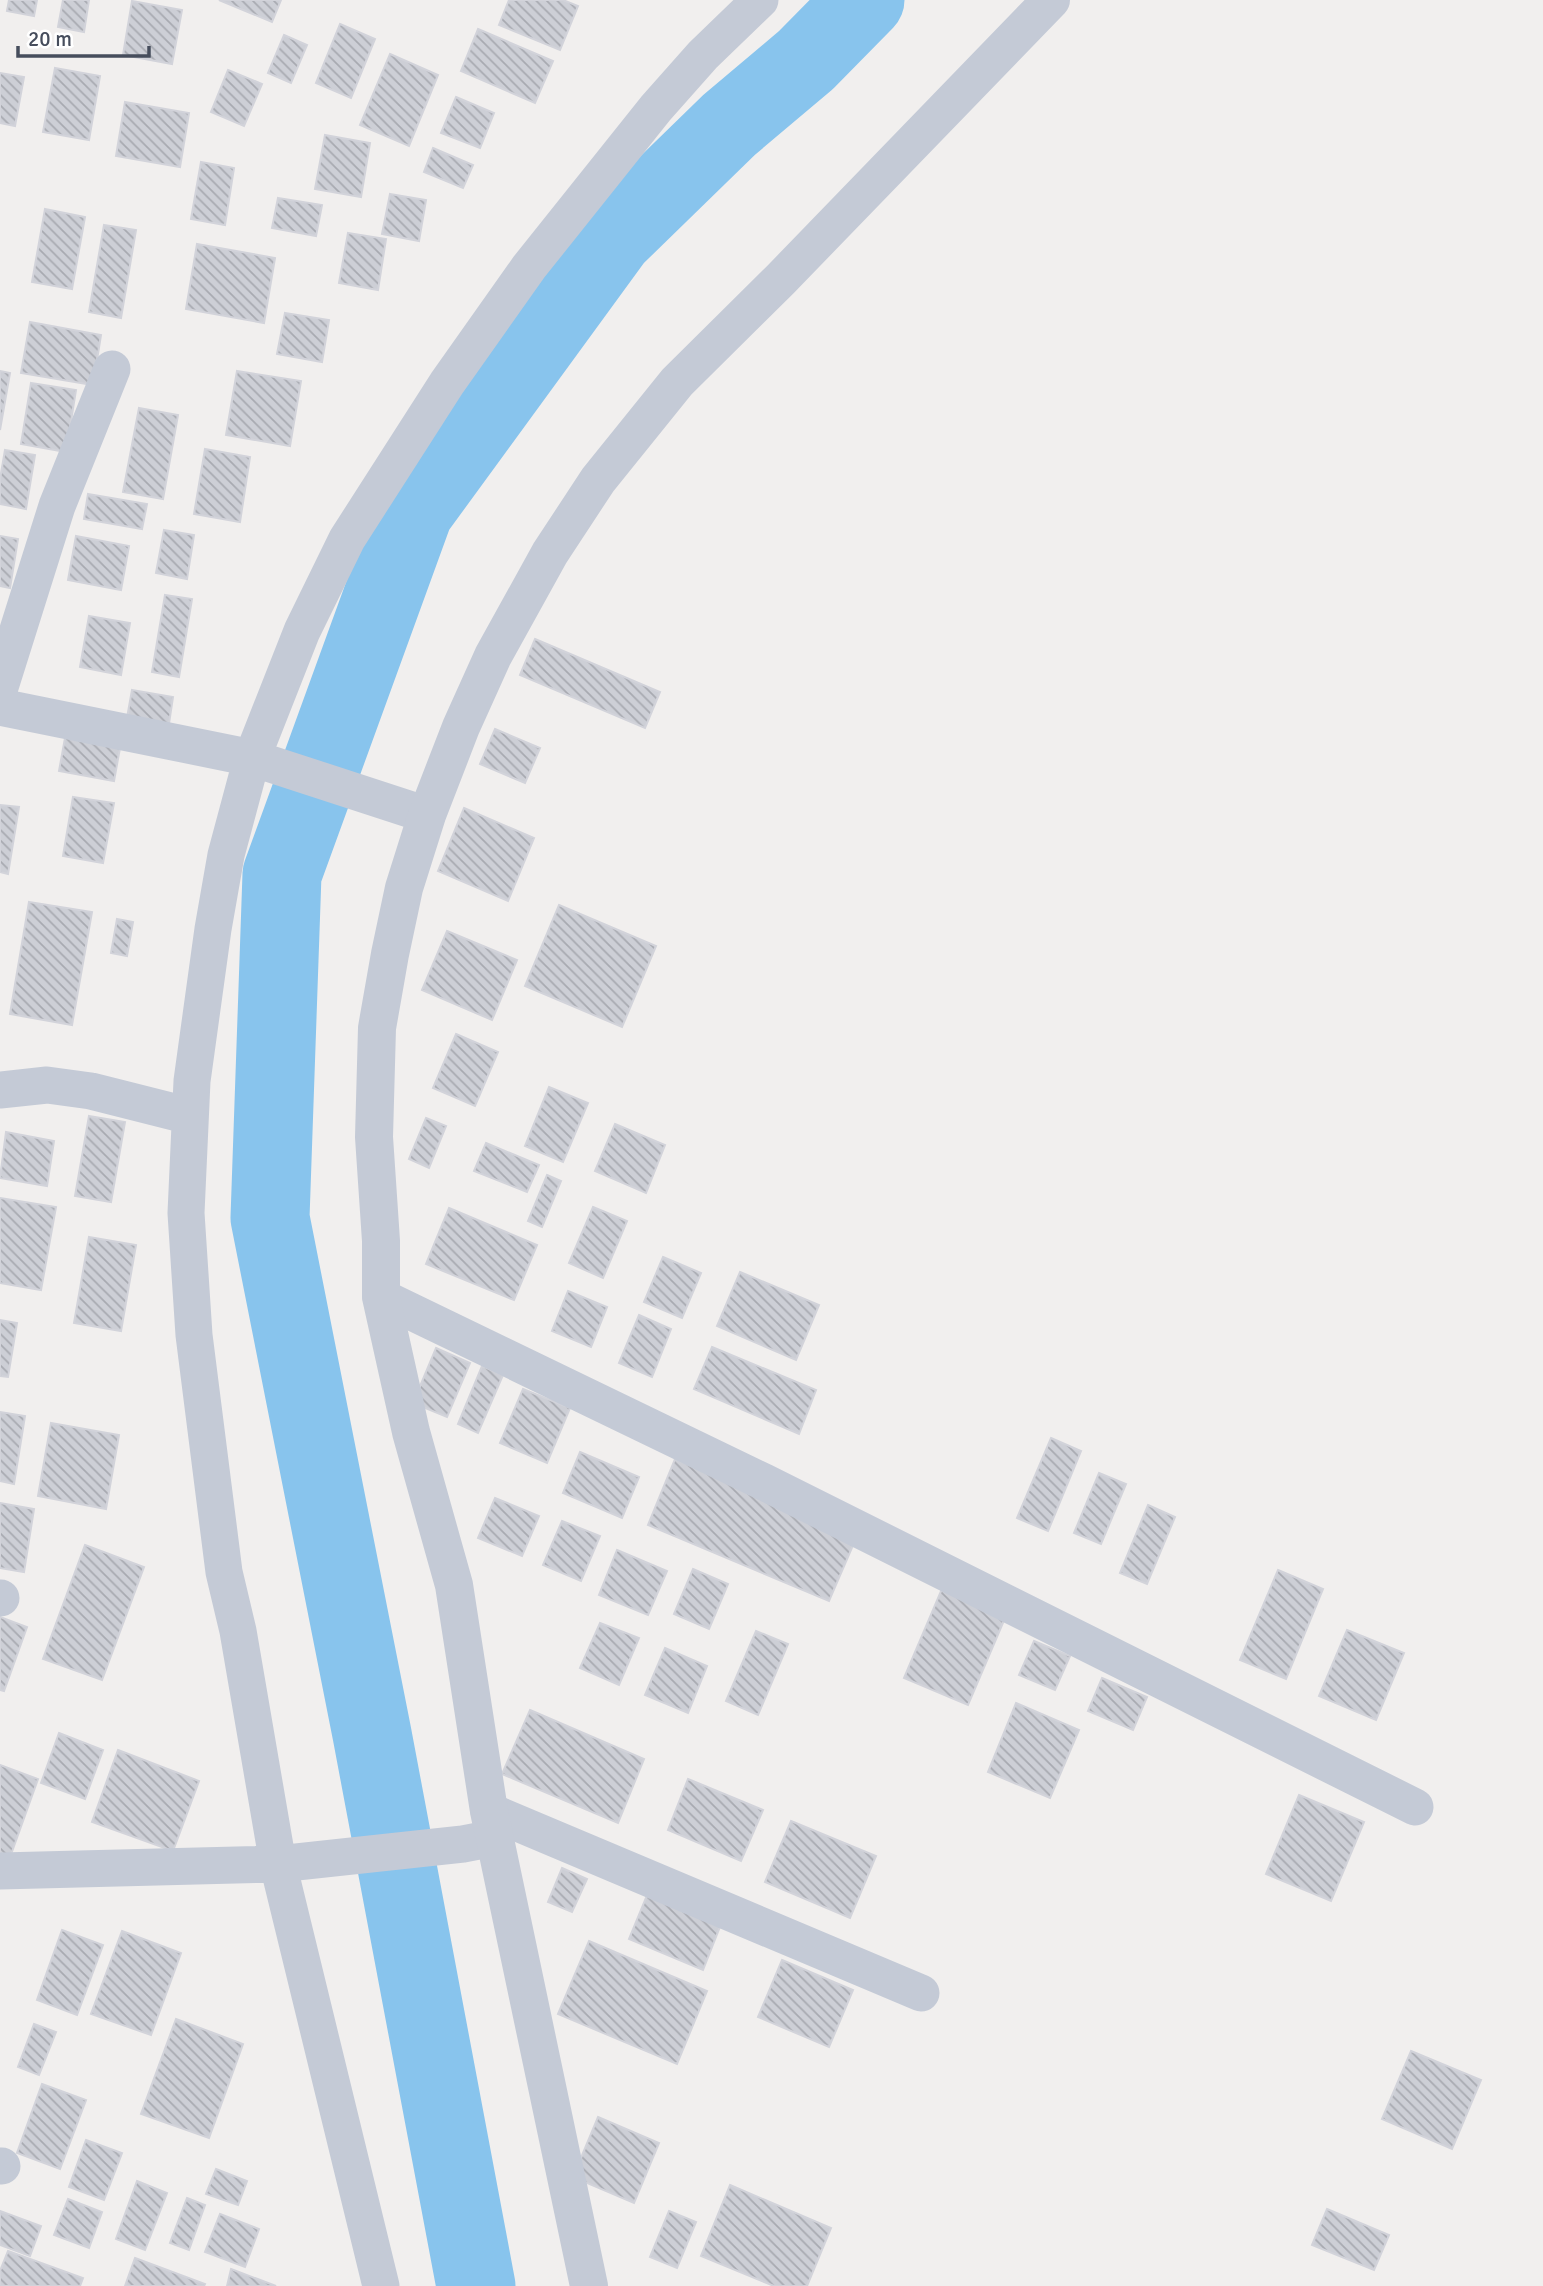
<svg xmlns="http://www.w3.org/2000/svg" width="1543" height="2286" font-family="Signika,sans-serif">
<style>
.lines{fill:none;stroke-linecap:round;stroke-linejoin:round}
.river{stroke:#88c4ed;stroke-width:79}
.building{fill:url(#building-back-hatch);stroke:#d2d3da;stroke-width:2}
.minor{stroke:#c4cad6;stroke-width:37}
.tertiary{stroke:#c4cad6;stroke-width:38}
</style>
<defs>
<pattern id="building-back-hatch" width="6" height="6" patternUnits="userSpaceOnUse" patternTransform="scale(1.75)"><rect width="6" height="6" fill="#cdcfd6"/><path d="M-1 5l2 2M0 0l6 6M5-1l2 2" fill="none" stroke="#a8aab1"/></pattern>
</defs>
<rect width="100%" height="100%" fill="#f1efee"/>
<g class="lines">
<path class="river" d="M476,2286L372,1734L270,1218L282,874L414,511L614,237L729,125L806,60L865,0"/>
</g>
<path class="building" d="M9,0H37L34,16L7,11Z
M63,0H89L84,32L58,27Z
M219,0H281L272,22Z
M509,0H563L578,6L560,50L499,25Z
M132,1L182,10L172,64L123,55Z
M340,24L375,39L351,98L316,83Z
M478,29L553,61L535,103L461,71Z
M284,35L307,45L291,83L268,73Z
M390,54L438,75L409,146L360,125Z
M55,68L100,76L89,140L43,132Z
M228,70L262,84L244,126L211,112Z
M0,73L24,77L15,126L0,123Z
M456,97L494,113L480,148L441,133Z
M125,102L189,113L180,167L116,156Z
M325,135L370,143L361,197L315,189Z
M433,148L473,165L463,188L424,172Z
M201,162L234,168L225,225L191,219Z
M390,194L426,200L419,241L382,234Z
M278,198L322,205L316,236L272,228Z
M45,209L85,217L72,289L32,282Z
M104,225L136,230L121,318L89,312Z
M348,233L386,239L378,290L339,283Z
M197,244L275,258L264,323L186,309Z
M285,313L329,320L322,362L277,354Z
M30,322L101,335L93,385L21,373Z
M0,371L10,373L0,430Z
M237,371L301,381L290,446L226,435Z
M31,383L76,390L66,452L21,444Z
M139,408L178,415L163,499L123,492Z
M205,449L250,457L240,522L194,514Z
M5,450L35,455L26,509L0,504V479Z
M88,494L147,504L142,529L84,519Z
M164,530L194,535L187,579L156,573Z
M0,536L18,539L10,588L0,586Z
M76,536L129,546L121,590L68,580Z
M165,595L192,599L179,677L152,672Z
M89,616L130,623L121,675L80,667Z
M535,639L660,692L645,728L520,675Z
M132,690L173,697L167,737L125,729Z
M67,727L122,737L114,781L59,771Z
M495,729L540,748L525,783L480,764Z
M73,797L114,803L103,863L63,856Z
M0,805L19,807L8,874L0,872Z
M464,808L534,838L508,901L438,871Z
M29,902L92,912L72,1025L10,1014Z
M559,905L656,946L622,1027L525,986Z
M117,919L133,922L127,956L111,953Z
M447,931L517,960L492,1020L422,990Z
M456,1034L498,1052L475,1106L433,1088Z
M549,1087L588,1103L563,1162L525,1146Z
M89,1116L125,1122L111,1202L75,1196Z
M426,1118L446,1126L429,1168L409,1159Z
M615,1124L665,1145L646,1193L595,1171Z
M6,1132L54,1141L47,1186L0,1178Z
M486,1143L539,1165L527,1192L474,1171Z
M547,1175L561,1181L542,1227L528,1221Z
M0,1198L56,1207L41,1290L0,1283Z
M593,1207L627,1221L603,1278L569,1263Z
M449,1208L537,1245L514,1300L426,1264Z
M89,1237L136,1245L121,1331L74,1323Z
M663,1257L701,1273L682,1318L644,1302Z
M740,1272L819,1305L796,1360L717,1326Z
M568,1291L607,1307L591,1347L552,1331Z
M639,1315L671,1329L652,1377L619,1363Z
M0,1320L17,1323L8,1377L0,1376Z
M712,1347L816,1390L799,1434L694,1389Z
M436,1348L470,1363L447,1417L413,1403Z
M482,1366L503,1375L478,1433L458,1424Z
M523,1389L570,1408L547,1463L500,1443Z
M0,1412L25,1416L14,1484L0,1481Z
M51,1423L119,1435L106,1509L38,1496Z
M1051,1438L1081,1451L1048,1531L1017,1518Z
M580,1452L639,1477L622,1518L563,1493Z
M675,1459L857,1536L829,1601L648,1525Z
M1099,1473L1126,1484L1101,1544L1074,1533Z
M495,1498L539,1516L522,1556L478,1538Z
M0,1503L34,1509L24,1572L0,1568Z
M1148,1505L1175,1517L1147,1584L1120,1573Z
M562,1521L600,1536L581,1581L543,1565Z
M85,1545L144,1567L102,1680L43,1659Z
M617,1550L667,1571L648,1615L599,1595Z
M693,1569L728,1584L709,1629L674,1614Z
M1278,1570L1323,1589L1286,1679L1240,1660Z
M944,1584L1008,1611L968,1705L904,1678Z
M0,1617L27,1627L4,1691L0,1690Z
M600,1623L639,1638L619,1685L580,1668Z
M1347,1630L1404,1653L1376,1720L1319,1696Z
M756,1631L788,1644L758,1715L726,1701Z
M1034,1641L1070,1656L1055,1690L1019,1675Z
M665,1648L707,1666L688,1713L645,1695Z
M1102,1678L1147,1697L1133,1730L1088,1711Z
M1016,1703L1079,1730L1050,1798L988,1772Z
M530,1710L644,1759L618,1823L502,1774Z
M59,1733L103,1750L85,1799L41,1783Z
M118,1750L199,1781L173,1851L92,1822Z
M0,1765L38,1779L9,1860L0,1857Z
M688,1779L763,1810L741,1861L668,1830Z
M1299,1795L1364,1822L1331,1901L1266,1874Z
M791,1821L876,1856L850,1918L765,1882Z
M562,1868L587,1879L572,1912L548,1902Z
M650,1888L723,1919L703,1970L629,1939Z
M62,1930L103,1945L77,2015L37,2000Z
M122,1931L181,1953L151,2035L91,2014Z
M589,1941L707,1991L677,2064L558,2014Z
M782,1960L853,1990L829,2047L758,2017Z
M176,2019L243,2044L209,2138L141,2114Z
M34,2024L56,2032L39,2075L18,2067Z
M1411,2051L1481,2080L1452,2149L1382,2119Z
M42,2084L86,2100L60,2169L17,2153Z
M598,2117L659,2143L634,2203L573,2177Z
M86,2140L122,2153L104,2200L69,2187Z
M216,2169L247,2181L238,2205L206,2194Z
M137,2181L167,2193L145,2250L116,2239Z
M730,2185L831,2228L807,2286H774L701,2256Z
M187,2198L205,2205L189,2250L170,2243Z
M68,2199L102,2212L89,2248L54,2235Z
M1327,2209L1389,2235L1374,2270L1312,2245Z
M0,2211L41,2226L30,2256L0,2245Z
M669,2211L696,2222L677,2268L650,2257Z
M220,2214L259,2229L245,2267L205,2252Z
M8,2251L83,2278L80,2286H0V2271Z
M135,2258L205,2284L204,2286H125Z
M231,2269L276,2286H227Z"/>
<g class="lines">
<path class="minor" d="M0,687L57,506L112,369
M0,707L252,758L427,815
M0,1090L47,1085L91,1091L190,1116
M381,1297L764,1482L1415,1807
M0,1598H1
M489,1811L921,1993
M0,1871L278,1864L463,1844L494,1838
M0,2166H2
M381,2286L278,1864L238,1631L224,1572L194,1335L186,1213L192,1081L213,929L226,855L252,758L302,631L347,539L447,383L529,267L656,108L703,55L760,0"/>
<path class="tertiary" d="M589,2286L489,1811L454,1585L411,1432L381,1297V1241L374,1137L377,1028L390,954L404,888L427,815L461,727L493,656L550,553L598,480L677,382L780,280L1051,0"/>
</g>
<path d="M18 46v10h131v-10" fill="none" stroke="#464d5c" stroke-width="3.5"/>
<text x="28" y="46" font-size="21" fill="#464d5c" stroke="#ffffff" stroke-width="5" paint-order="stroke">20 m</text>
</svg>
